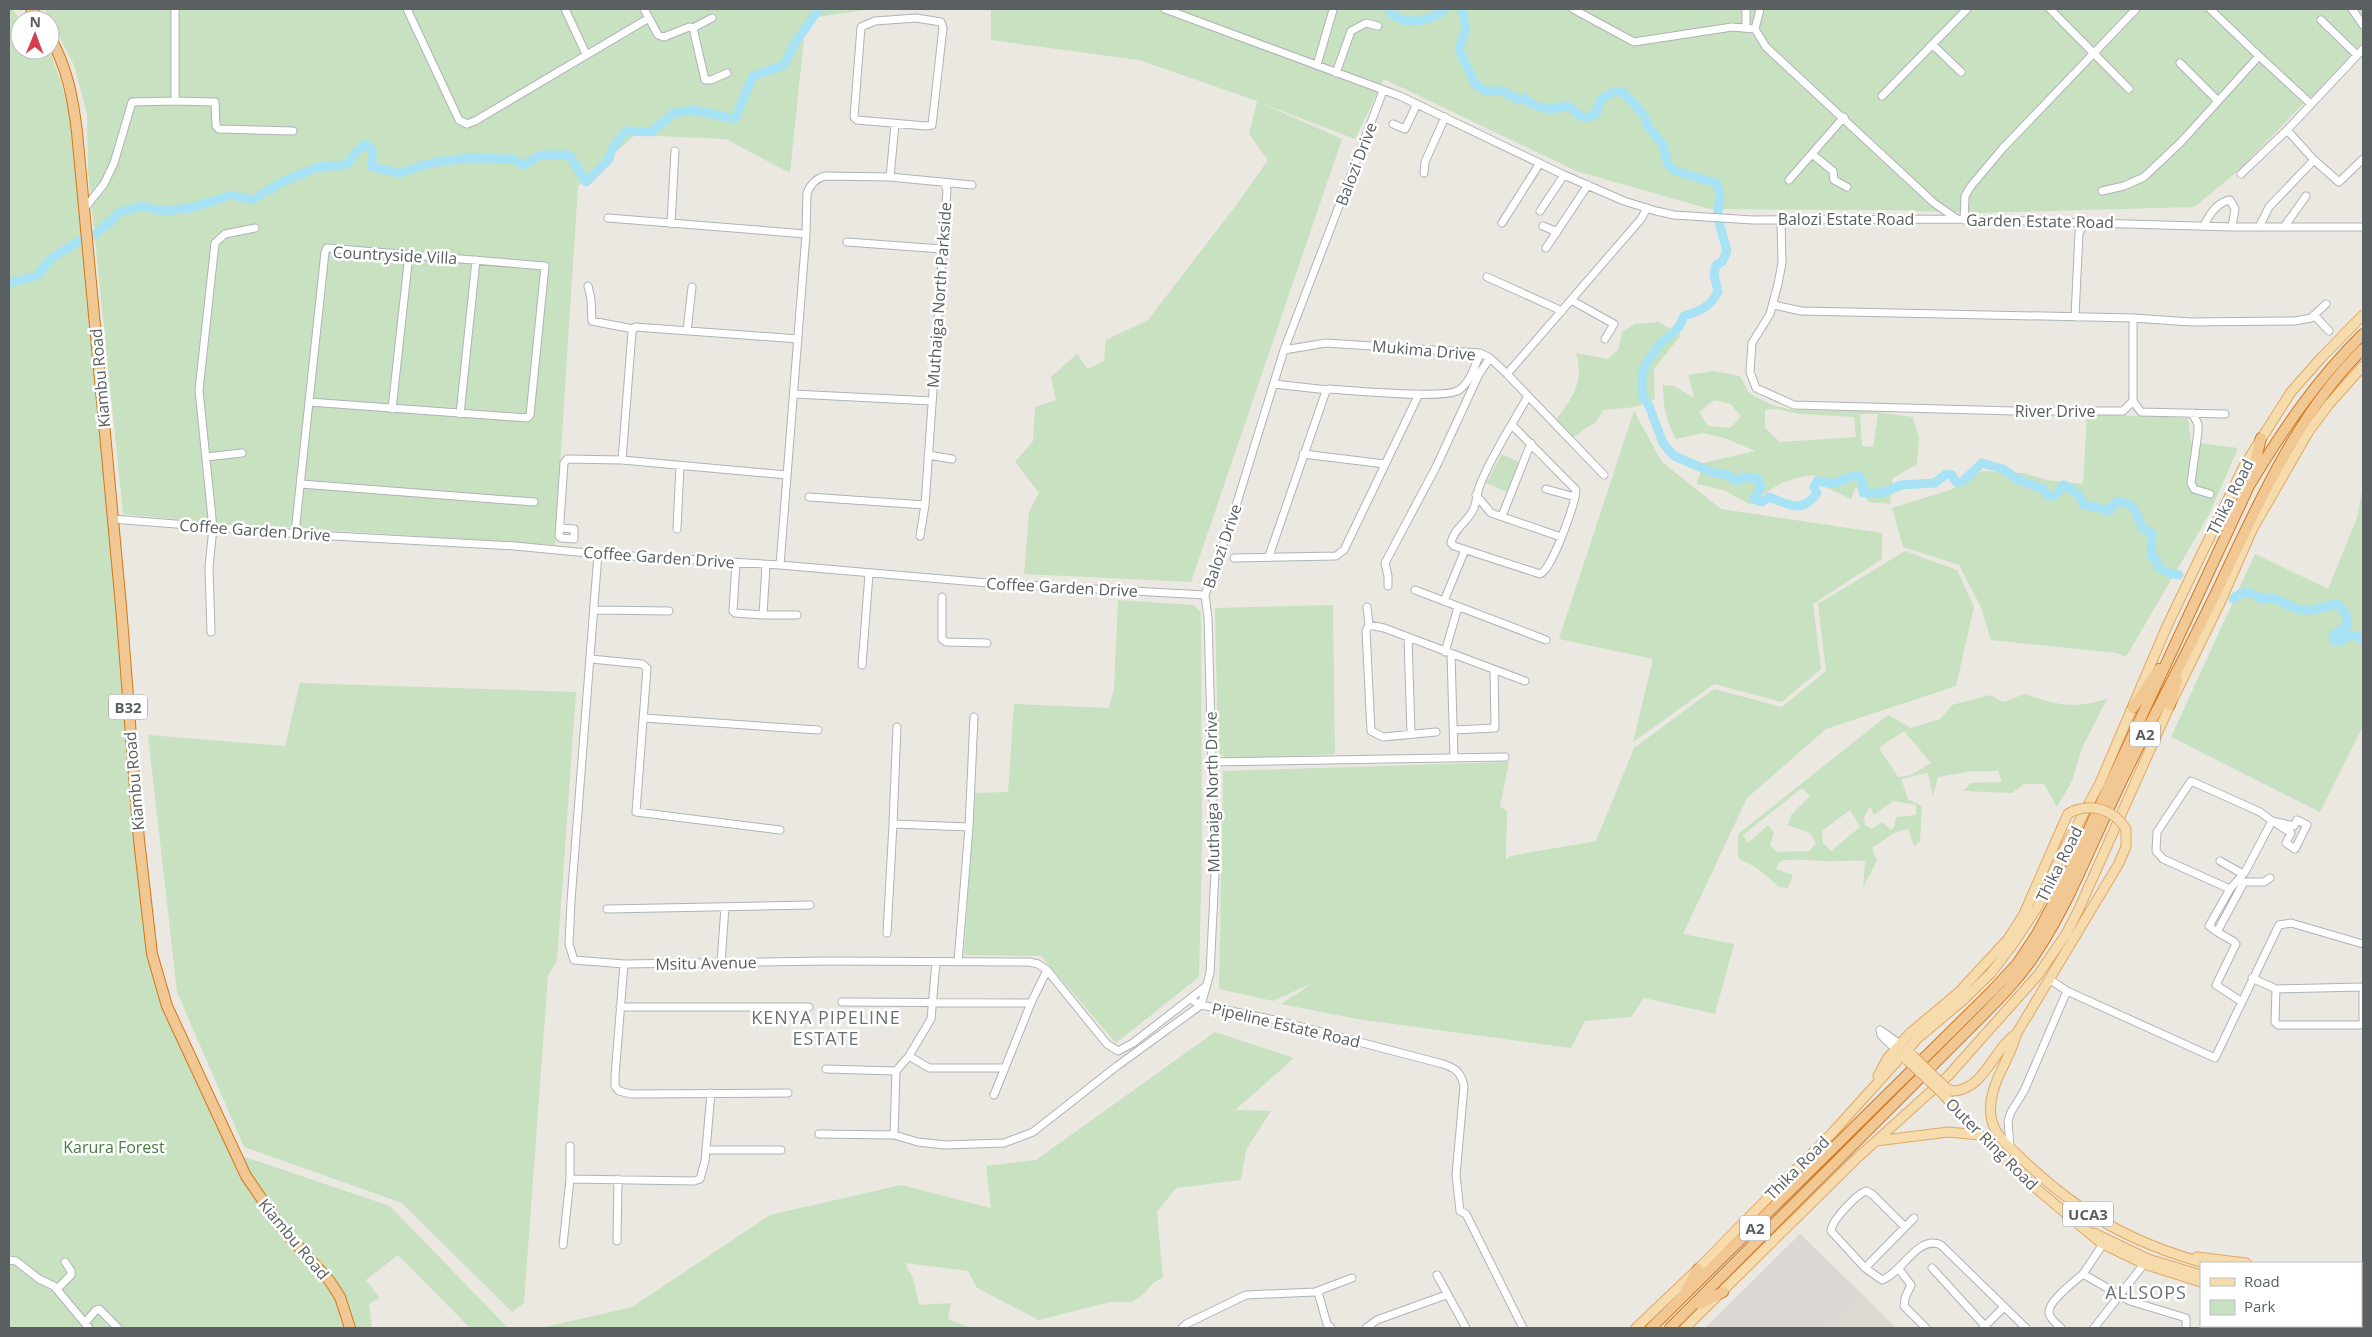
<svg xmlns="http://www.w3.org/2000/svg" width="2372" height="1337" font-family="'Open Sans',sans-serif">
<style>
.industrial{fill:#dad7d4}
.education{fill:#ded9d3}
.green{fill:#c7e1c1;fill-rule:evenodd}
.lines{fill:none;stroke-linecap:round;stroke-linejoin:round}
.river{stroke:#a8e2f5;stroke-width:9}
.minor-casing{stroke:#afb3b6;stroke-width:9}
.major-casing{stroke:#e1a765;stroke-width:11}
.highway-casing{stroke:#d57618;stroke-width:12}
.minor{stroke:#fff;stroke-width:7}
.major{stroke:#f6dcad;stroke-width:9}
.highway{stroke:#f1c794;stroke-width:10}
.major-bridge-casing{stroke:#e1a765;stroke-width:11;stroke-linecap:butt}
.major-bridge{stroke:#f6dcad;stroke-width:9}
.labels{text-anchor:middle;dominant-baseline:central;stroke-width:5;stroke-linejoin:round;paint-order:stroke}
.shield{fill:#fff;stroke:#8c8f90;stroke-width:1}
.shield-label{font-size:15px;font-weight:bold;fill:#5a5f61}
.street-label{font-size:16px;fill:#5a5f61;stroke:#fff}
.park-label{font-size:16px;fill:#467d3d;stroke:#fff}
.neighbourhood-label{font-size:18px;letter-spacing:1px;fill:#6b7173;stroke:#fff}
</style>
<rect width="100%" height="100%" fill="#ebe8e2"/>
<path class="industrial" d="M1800,1234L1863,1295L1830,1328H1705Z"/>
<path class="education" d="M1863,1295L1896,1328H1830Z"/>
<path class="green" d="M9,9H12L21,20L20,50H46L52,56L76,129L120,627L161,996L230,1152L390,1206L508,1328H470L398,1255L366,1280L380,1298L369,1304L372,1328H9Z
M45,9H894H870L806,19L790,173L726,139L635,135L578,186L555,545L217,523L123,514L88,171L87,114L74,65Z
M991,9H2363V51L2302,105L2237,172L2194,207L1975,213L1890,210L1710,209L1576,171L1384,79L1355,139L1261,103L1342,139L1191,582L1024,574L1029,512L1039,493L1015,462L1033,441L1035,407L1056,400L1051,377L1077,354L1088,369L1104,361L1106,340L1148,320L1237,204L1268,160L1249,134L1257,101L1139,60L991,40Z
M1658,322L1681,335L1654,369L1655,399L1635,407L1603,410L1596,422L1570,439L1554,423C1571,399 1585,384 1576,353L1608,359L1618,350L1622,332L1635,324Z
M1713,371L1740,376L1749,393L1772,405L1793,410L1868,411L1913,417L1919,439L1917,464L1893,478L1890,504L1869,502L1856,487L1851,499L1825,487L1814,475C1787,478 1771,487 1750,505L1724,490L1697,484L1703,463L1755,451L1725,438L1703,433L1676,439C1666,421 1663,406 1663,385L1674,386L1694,398L1688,375ZM1714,400L1731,404L1741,417L1730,428L1708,426L1699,412ZM1776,409L1800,414L1854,417L1856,437L1780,442L1765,428V410ZM1860,414H1878L1873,447L1862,446Z
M1634,411L1662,462L1721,509L1882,533V559L1813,604L1821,669L1782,702L1714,684L1633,742L1653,659L1559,639Z
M2087,414L2188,418L2191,442L2238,448L2209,515L2126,657L2117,653L1991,640L1980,605L1959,565L1903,547L1892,508L1950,490L1982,471L2023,473L2047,480L2083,484Z
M1502,454L1523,464L1511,494L1486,483Z
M2363,486V726L2320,812L2171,737L2255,554L2328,589L2357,518Z
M1905,551L1957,570L1974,607L1956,686L1826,729L1747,798L1683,934L1734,944L1715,1014L1644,998L1631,1017L1585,1021L1571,1048L1357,1019L1281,1004L1313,983L1273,1001L1219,989L1223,771L1509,762L1500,807L1507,811L1506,860L1510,856L1596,841L1634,748L1714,689L1782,707L1826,671L1818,604Z
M1118,600L1193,605L1201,612L1202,851L1199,977L1116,1043L1041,956L964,955L975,793L1008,792L1014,704L1109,708L1114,689Z
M1333,605L1335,754L1226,759L1218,752L1215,608Z
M300,683L576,692L557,961L548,976L524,1303L512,1312L402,1203L244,1147L177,992L148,735L285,746Z
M2025,694C2056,705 2074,709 2107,699L2082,748L2072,781L2057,807L2044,784H2024L2012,793L1963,791L1971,783L2002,782L1998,771H1972L1938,777L1933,796L1928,773L1901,779L1908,799L1922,806L1920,842L1914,846L1908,829L1894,833L1872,848L1877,861L1863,887L1865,861C1850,860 1835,862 1820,861C1806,860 1794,859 1780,861L1776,869L1793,875L1788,888L1779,887L1757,868L1738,858V834L1888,715L1911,728L1940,719L1952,705L1990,695L2003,702ZM1904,731L1931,763L1911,775L1898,777L1879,748ZM1802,788L1810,796L1791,815L1788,825L1810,833L1816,843L1809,851L1778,852L1770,846L1774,832L1768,825L1748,843L1743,835ZM1893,801L1916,805V815L1896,817L1894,827L1891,830L1882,822L1872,829L1865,825L1864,817L1870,806L1874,815ZM1850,810L1860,827L1831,851L1823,843L1822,831Z
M1215,1032L1294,1058L1235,1110L1271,1111L1246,1150L1241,1180L1176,1188L1157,1212L1163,1278L1153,1283L1144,1294L1131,1302H1110L1039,1320L977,1288L968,1271L905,1263L913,1278L919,1305L951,1303L948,1319L970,1328H541L632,1307L770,1215L901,1185L991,1208L986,1166L1036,1160Z"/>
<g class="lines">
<path class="river" d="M1388,9C1401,28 1429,22 1445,9
M1462,9L1466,29L1459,49L1475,84L1486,91H1503L1519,100L1525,98C1538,111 1551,110 1568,106L1580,116L1587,118L1596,113L1600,100L1613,92H1623L1644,115L1648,126L1663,145L1668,164L1673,170L1716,183L1720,194L1718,213
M1719,222L1727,251L1722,262L1716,265L1714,275L1718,292C1710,307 1700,311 1684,316L1679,327L1659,345L1647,362L1642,374V395L1649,406L1663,443L1674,456L1714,473L1726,474L1736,481L1746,477L1758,479L1761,486L1754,499L1762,502L1769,497C1789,504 1801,515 1817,493L1814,487L1817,481C1844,487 1838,478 1858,475L1863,483V493H1882L1901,485L1935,483L1946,474L1952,475L1956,482H1962L1982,463L2003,469L2017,479L2043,489L2048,496H2054L2064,485L2078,494L2084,505C2092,507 2100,507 2108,511L2118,501C2136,504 2136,513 2142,528L2152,533L2151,555L2157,561L2158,567L2168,573L2179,575
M95,235L120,212L142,206L162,211L190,208L232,195L252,200L284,181L318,167L346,165L356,152L365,144L372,150V167L400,173L431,163L467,158L513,159L523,165L541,155H569L586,182L609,159L612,149L626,131L651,132L674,113L694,110L735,119L753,76L784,65L795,43L819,9
M9,283L36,276L52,258L80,240
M2233,599C2242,589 2252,592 2261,599C2281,595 2286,608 2303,610C2316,612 2325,605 2338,604L2347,617V626L2333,635L2334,641H2342L2349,635L2361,637L2363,641"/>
<g class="minor-casing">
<path id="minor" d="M407,9L459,120L467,124L475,121L649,18
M565,9L586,54
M644,9L658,35L664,37L689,27L693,28L705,80H711L727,73
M1165,9L1400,96L1564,175L1624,201L1656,211L1674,215L1753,220L1957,219
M1573,9L1634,42L1732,27L1755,29
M1760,9L1755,29L1766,47L1934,203L1957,219L2232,227H2363
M2050,9L2129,89
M2210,9L2259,56
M2352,9L2363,25
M1746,11V27
M916,18L941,22L943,28L932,125L926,126L857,120L854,117L861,27L875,21Z
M2321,20L2357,55
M693,28L712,18
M1933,45L1961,72
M2180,63L2218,101
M1317,65L1333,10
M1336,73L1351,31L1366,23L1378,26
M1882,96L1967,9
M175,101L215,102L216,126L219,129L293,131
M1393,124L1405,129L1417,104
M2287,130L2314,160L2339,182L2363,159
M1812,154L1833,171L1834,180L1847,187
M1424,173L1425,162L1445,117
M2241,174L2287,130L2363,49
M890,177L895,124
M1789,180L1844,117
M2102,191L2124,186L2144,177L2181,142L2259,56L2311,104
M84,209L104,184L114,163L132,102L175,101V9
M1540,211L1564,175
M608,218L806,234
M1781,220L1782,263L1778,284L1770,314L1752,343L1750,372L1756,388L1794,405L2014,411H2123L2133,401
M1964,220L1965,196L1971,186L2003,148L2136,9
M1502,223L1540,163
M671,224L675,151
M1543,226L1557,232
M2204,226C2209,215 2217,202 2230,200L2235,209L2232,227
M2259,227L2269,207L2314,160
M2284,227L2306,196
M847,242L942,249
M1546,248L1588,185
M1487,277L1562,311
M588,286L591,299L592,321L633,329
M1571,300L1614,324L1605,339
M1774,305L1801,311L2133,318L2191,322L2295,321L2311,318L2326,304
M2314,315L2329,331
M2075,317L2079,233L2086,221
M2133,318V401L2141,412L2225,414
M687,331L692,287
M1284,350L1326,343L1480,353L1490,358L1507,374L1604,475
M1507,374L1641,219L1647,208
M1274,384L1328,390
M794,394L932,401
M392,409L409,254
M2192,413L2198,424V432L2191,483L2194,489L2210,494
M460,414L476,260
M1512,425L1576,490C1575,504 1552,570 1540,574L1454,546L1451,543C1453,529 1469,521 1474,508C1477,500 1477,492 1480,485C1492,454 1512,425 1528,396
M1303,454L1385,464
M928,455L952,459
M206,457L242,453
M622,460L632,332L635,327L798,339
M301,484L534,502
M1546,489L1575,497
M1476,495L1491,513L1561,537
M809,497L925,505
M1502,516L1531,443
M112,519L315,535L515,546L598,554L780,565L988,583L1205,595
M560,528L574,529V539L561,538L559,536L564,463L567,459L622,460L787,475
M677,529L680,466
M295,533L325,252L327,248L545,266L530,415L527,418L309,402
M920,536L925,505L947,190L944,182
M598,554L571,901L569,944L574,960L624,964L829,961L1029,962L1038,964L1047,970L1107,1044L1118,1051L1133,1043L1205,987
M1269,556L1326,391L1329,389C1351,390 1445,400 1459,390C1471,381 1475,366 1480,353
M1234,558L1336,556L1344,550L1419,394
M736,563L733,611L735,613L763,615L766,565
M780,565L806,234L807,193C811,184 815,179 825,176L890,177L972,185
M1388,586V576L1385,563L1436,467L1479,374L1490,358
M1415,590L1546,640
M942,597V639L946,642L987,643
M1444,601L1465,550
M1367,607L1369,625
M594,610L669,611
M763,615H797
M211,632L209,567L213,528L199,390L215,243L225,234L255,228
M1408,637L1411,733
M1445,652L1458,607
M1451,654L1454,758
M591,659L642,664L647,668L636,812L780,830
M862,665L869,574
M644,718L818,730
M897,727L893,824L969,827
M1454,730L1495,728L1494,670
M1436,732L1383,737L1371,731L1366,631L1369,625L1384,628L1525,681
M1212,762L1505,757
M2272,821L2294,826L2297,820L2307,825L2295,849L2286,843L2291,833L2277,824
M2220,861L2243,874
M607,909L810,905
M2217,932L2209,926L2230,889L2245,872L2272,821L2260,812L2191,781L2157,832L2156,851L2163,859L2230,889
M887,933L893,824
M958,962L969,827L974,717
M721,963L725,907
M624,964L615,1076V1086L619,1091L631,1094L788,1093
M2252,978L2276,989L2361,987L2363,990V1023L2360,1025H2278L2275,1022L2276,989
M2049,979L2067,991L2215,1058L2279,925L2291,923L2363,944
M1190,999L1201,1005L1275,1020L1443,1064C1455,1068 1461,1072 1464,1086L1456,1175L1460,1211L1466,1214L1523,1328
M842,1002L1031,1003
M2242,1002L2216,985L2236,944L2233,941L2217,932L2244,882H2264L2270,878
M1201,1005L1210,973L1215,873L1208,618L1205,595L1231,522L1284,350L1383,91
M620,1007H809
M1880,1030L1881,1035L1895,1049
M1880,1030L1900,1044
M909,1056L929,1068H1004
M826,1069L896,1071
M994,1095L1031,1003L1047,970
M819,1134L894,1135L918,1142L945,1145L1004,1143L1033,1132L1117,1066L1201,1005
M894,1135L896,1071L909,1056L931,1019L936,962
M2010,1147L2008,1121L2011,1112L2024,1091L2067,991
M706,1150H781
M570,1179L694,1181L700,1179L705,1161L711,1093
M1905,1227L1872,1194L1866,1191C1857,1194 1831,1221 1831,1231L1865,1268L1882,1280C1902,1273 1918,1234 1941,1245L2026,1328
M617,1241L618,1179
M2103,1244L2083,1274L2130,1301L2186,1318V1328
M563,1245L570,1179V1146
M9,1260L16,1261L39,1279L54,1286L89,1328
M1865,1268L1914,1218
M1932,1268L1985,1326
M1899,1269L1911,1285L1905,1298L1904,1306L1926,1328
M1437,1275L1466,1328
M57,1289L71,1275V1271L65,1262
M1318,1292L1327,1324L1331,1328
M85,1323L95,1311L99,1309L118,1328
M2361,1323H2363
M1182,1328L1186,1324L1246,1295L1315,1292L1352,1278
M1366,1328L1377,1320L1446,1295
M1983,1328L2004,1307
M2061,1328C2057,1324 2050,1319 2049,1313C2047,1302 2075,1281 2083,1274
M2094,1328L2144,1264
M2216,1328V1326
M2269,1328V1326
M2346,1328V1326"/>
</g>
<g class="major-casing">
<path id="major" d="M2017,1033C2010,1061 1987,1085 1991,1116C1993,1134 2008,1146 2021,1158C2077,1212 2129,1242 2204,1263
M1878,1076L1887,1059L1909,1034L1959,992L2008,939L2024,914L2062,827L2068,814L2073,811
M1945,1087L1952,1091C1984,1091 1993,1049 2017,1033L2118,865L2126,847
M1940,1091L1980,1135L2031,1184L2101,1243L2144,1264L2201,1282
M1876,1141L1948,1132L1980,1135
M2094,1233L2148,1259L2201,1275
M2197,1257L2246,1263
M2361,1272H2363
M2361,1284H2363
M2361,1290H2363
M1636,1328L1698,1269L1833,1132L1918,1038L1961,1002L1991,973L2011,947L2037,908L2061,855L2100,783L2167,626L2244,466L2291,392L2321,358L2363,315
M1685,1328L1856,1159L1948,1076L2038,975L2066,934L2078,911L2170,705L2220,603L2253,528L2309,431L2329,404L2363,366"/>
</g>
<g class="highway-casing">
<path id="highway" d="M31,9L40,20
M50,37C67,67 73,98 77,132L121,606L139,840L152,954L167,1006L246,1176L283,1230L329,1280L340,1297L350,1328
M2252,475L2261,438
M2170,705L2177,680
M2133,708L2159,669
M1686,1290L1698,1269
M1699,1304L1723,1292
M1651,1328L1993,990L2017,964L2037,934L2061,889L2249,486C2282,431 2317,379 2363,334
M1670,1328L1971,1027C1994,1004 2018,981 2036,953C2073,897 2096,832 2126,772C2158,706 2194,641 2225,574C2262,495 2300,411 2363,349"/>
</g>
<use href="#minor" class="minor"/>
<use href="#major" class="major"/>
<use href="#highway" class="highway"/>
<g class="major-bridge-casing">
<path id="major-bridge" d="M2073,811C2093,803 2114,810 2126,829V847
M1912,1055L1945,1087
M1907,1060L1940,1091"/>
</g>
<use href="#major-bridge" class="major-bridge"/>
</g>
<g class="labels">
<g class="shield">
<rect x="109" y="694.5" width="38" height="25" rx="4"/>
<rect x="2130" y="721.5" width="30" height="25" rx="4"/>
<rect x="2063" y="1201.5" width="50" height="25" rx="4"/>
<rect x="1740" y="1215.5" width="30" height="25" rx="4"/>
</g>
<g class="shield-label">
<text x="128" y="707">B32</text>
<text x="2145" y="734">A2</text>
<text x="2088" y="1214">UCA3</text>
<text x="1755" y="1228">A2</text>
</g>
<g class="street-label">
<text transform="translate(1356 164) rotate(-69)">Balozi Drive</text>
<text x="1846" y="219">Balozi Estate Road</text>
<text transform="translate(2040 221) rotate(1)">Garden Estate Road</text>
<text transform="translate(395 255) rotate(3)">Countryside Villa</text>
<text transform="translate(939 295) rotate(-86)">Muthaiga North Parkside</text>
<text transform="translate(1424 350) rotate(5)">Mukima Drive</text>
<text transform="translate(100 378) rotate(-95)">Kiambu Road</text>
<text x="2055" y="411">River Drive</text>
<text transform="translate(2230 497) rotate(-63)">Thika Road</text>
<text transform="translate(255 530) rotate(4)">Coffee Garden Drive</text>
<text transform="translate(1222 546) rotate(-71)">Balozi Drive</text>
<text transform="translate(659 557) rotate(4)">Coffee Garden Drive</text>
<text transform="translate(1062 587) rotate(3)">Coffee Garden Drive</text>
<text transform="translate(134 781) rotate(-95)">Kiambu Road</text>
<text transform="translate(1212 792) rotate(-91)">Muthaiga North Drive</text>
<text transform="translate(2059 864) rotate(-63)">Thika Road</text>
<text transform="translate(706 963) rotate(-1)">Msitu Avenue</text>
<text transform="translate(1286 1025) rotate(13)">Pipeline Estate Road</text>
<text transform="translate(1992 1144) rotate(45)">Outer Ring Road</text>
<text transform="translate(1797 1168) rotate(-45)">Thika Road</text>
<text transform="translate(294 1239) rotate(50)">Kiambu Road</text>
</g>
<g class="park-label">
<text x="114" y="1147">Karura Forest</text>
</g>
<g class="neighbourhood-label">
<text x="826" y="1017">KENYA PIPELINE<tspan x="826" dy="21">ESTATE</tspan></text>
<text x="2146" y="1292">ALLSOPS</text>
</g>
</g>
<rect width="2372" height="1337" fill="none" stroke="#5a5f61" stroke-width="20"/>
<rect x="2200" y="1262" width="162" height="65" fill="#ffffff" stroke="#bdbfc0"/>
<rect x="2210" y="1278" width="25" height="8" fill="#f6dcad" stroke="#bdbfc0"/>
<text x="2244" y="1287" font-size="15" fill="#5a5f61">Road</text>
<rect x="2210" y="1300" width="25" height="15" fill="#c7e1c1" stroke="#bdbfc0"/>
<text x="2244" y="1312" font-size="15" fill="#5a5f61">Park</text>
<g transform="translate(35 35) rotate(1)"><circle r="24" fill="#ffffff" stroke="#bdbfc0"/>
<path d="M0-4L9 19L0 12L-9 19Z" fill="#d63e4f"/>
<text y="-8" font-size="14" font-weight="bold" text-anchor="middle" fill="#5a5f61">N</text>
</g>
</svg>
